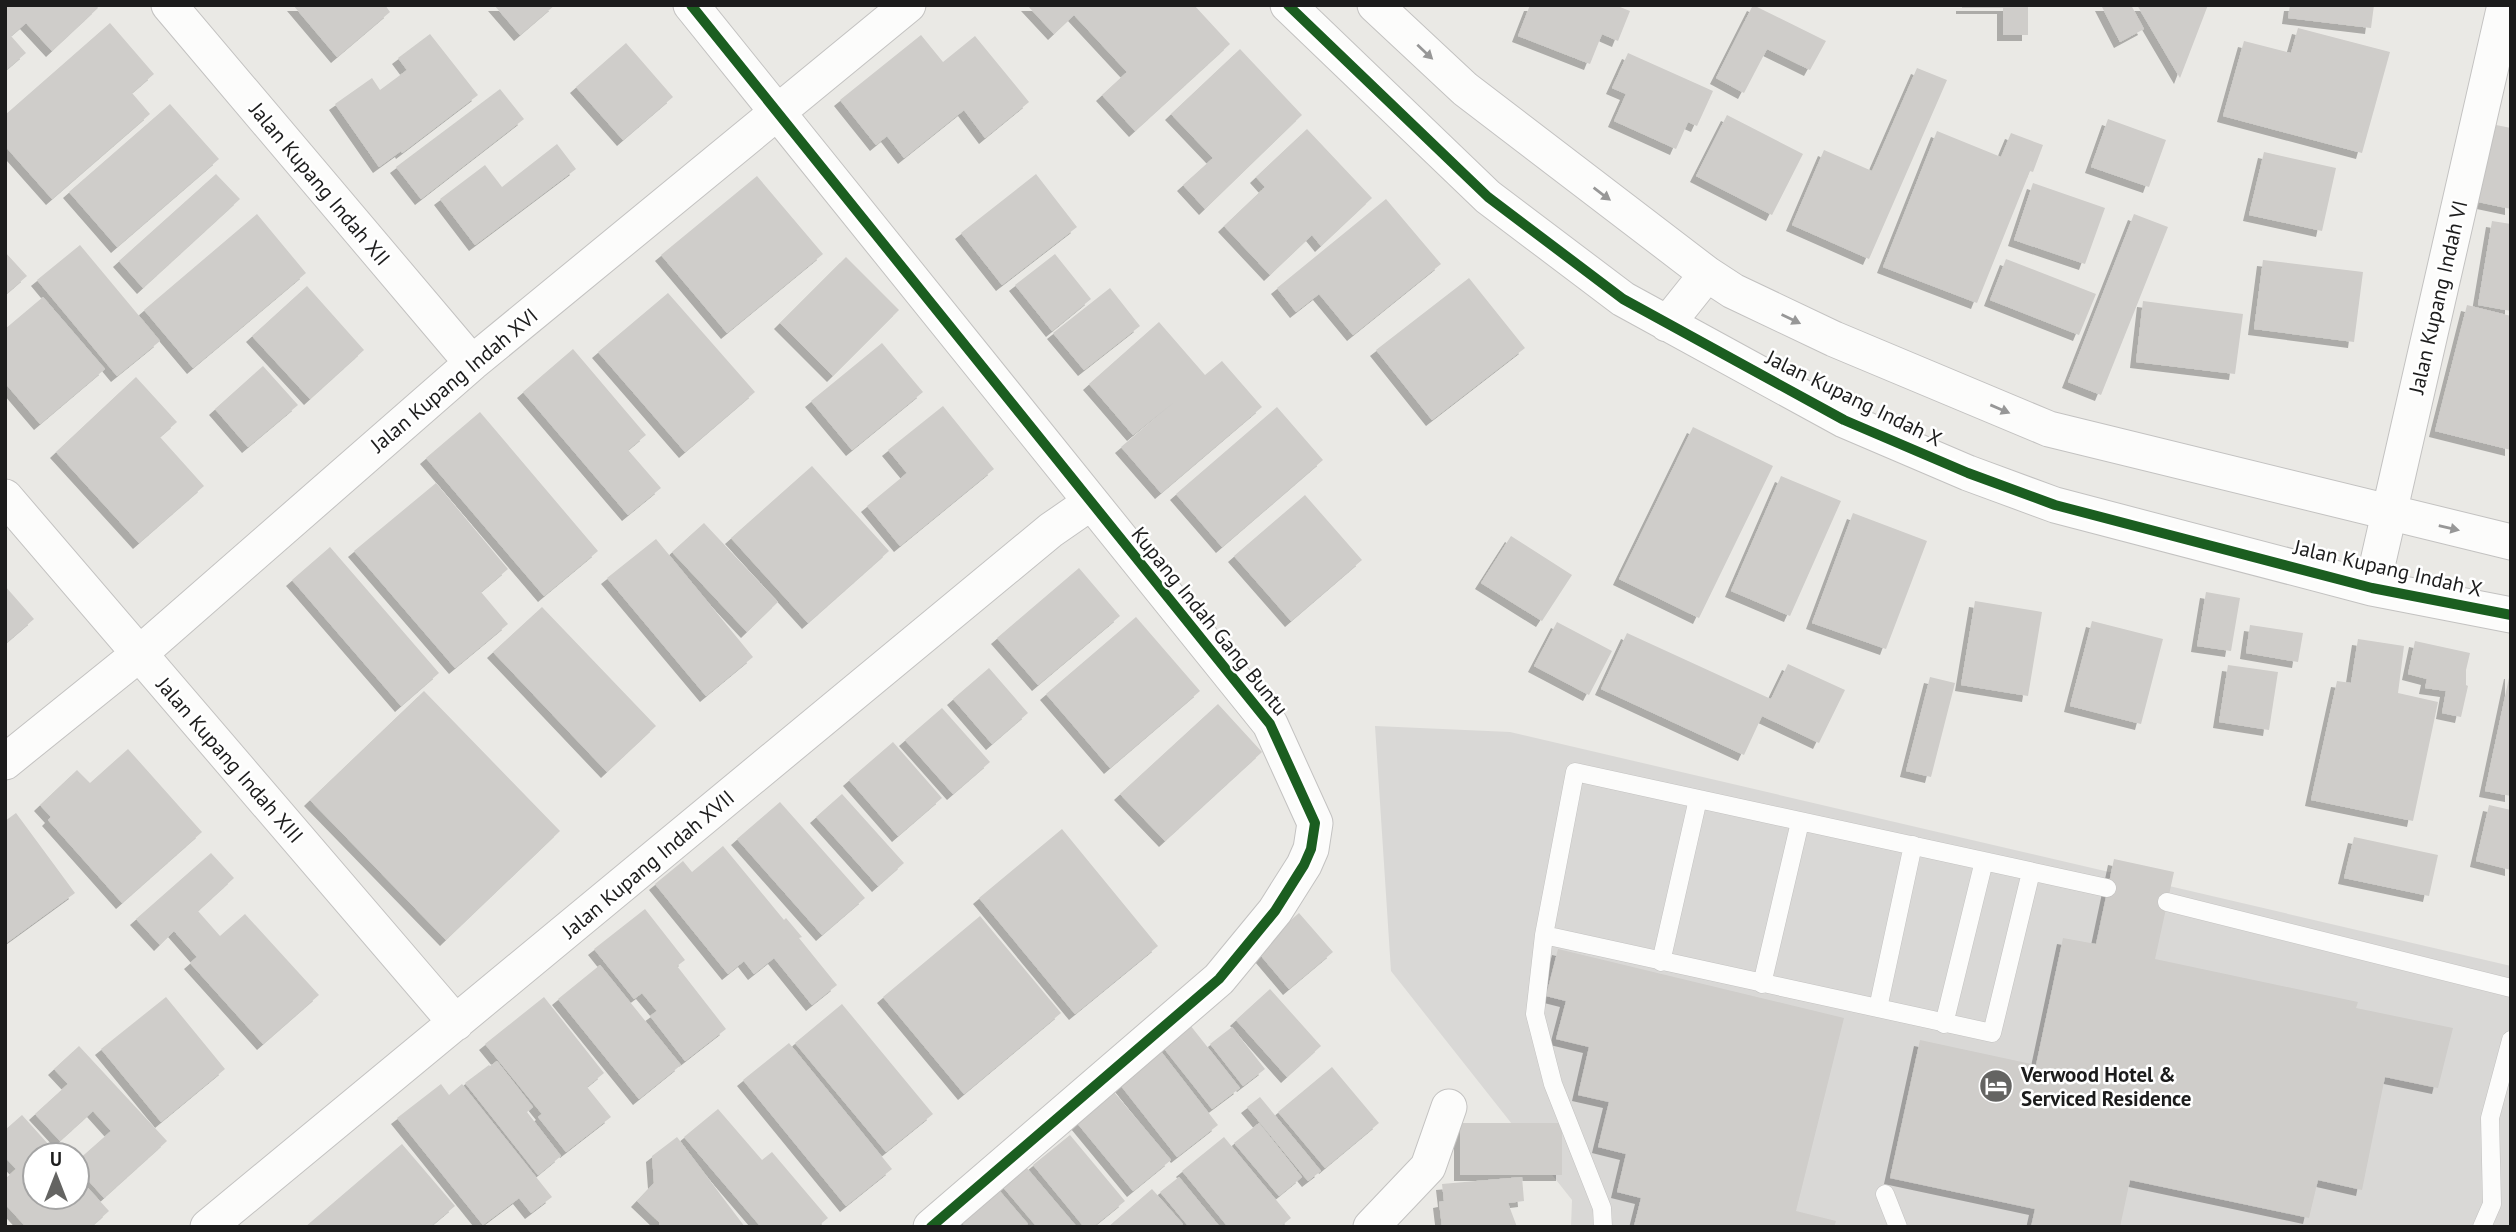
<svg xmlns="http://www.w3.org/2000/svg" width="2516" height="1232" font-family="'PT Sans',sans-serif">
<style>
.residential{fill:#d9d8d6}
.building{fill:#cfcdca;filter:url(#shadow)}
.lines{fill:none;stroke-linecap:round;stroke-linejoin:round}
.lane-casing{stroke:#c3c2c1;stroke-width:19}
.street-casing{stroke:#c3c2c1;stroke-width:37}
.lane{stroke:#fcfcfb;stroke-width:18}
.street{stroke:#fcfcfb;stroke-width:35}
.cycleway-casing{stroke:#fff;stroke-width:15}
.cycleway{stroke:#1b5e20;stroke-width:10}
.oneway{fill:#979797}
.labels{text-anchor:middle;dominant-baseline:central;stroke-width:5;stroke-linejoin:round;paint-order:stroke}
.street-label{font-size:21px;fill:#1c1c1c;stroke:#fff}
.poi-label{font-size:21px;font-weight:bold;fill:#1c1c1c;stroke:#fff;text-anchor:start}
</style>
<defs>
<filter id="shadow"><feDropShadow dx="-6" dy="6" stdDeviation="0" flood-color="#0004"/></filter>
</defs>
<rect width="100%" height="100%" fill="#eae9e5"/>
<path class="residential" d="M1375,726L1510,732L2511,966V1227H1571L1572,1200L1391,971Z"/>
<path class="building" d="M5,5H96L98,8L52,51L26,23L11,36L26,53L5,71Z
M293,5H385L390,12L337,57Z
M494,5H555L520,35Z
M1027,5H1194L1230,44L1135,131L1102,95L1127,72L1074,15L1054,34Z
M1530,5H1615L1630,11L1618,41L1602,34L1590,64L1518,36Z
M1753,5L1826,41L1810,70L1767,49L1744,93L1716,78Z
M1962,5H2028V35H2003V8H1962Z
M2101,5H2131L2144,29L2120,42Z
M2137,5H2208L2180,78Z
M2290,5H2374L2371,28L2288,18Z
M110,23L154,74L132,93L150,114L52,199L5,146V115Z
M2298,28L2390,52L2362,153L2223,116L2244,41L2291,53Z
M430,34L478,95L402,153L401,151L379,167L335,104L372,78L380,90L407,70L398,58Z
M921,35L943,62L975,36L1029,102L985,138L964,110L904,158L887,136L876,145L840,100Z
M626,43L673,97L623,140L576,87Z
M1240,49L1302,115L1205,209L1183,185L1213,158L1171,114Z
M1628,53L1713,91L1697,126L1688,122L1676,149L1614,121L1626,94L1612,88Z
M1917,68L1947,80L1869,259L1792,225L1824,150L1872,171Z
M500,89L524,119L421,199L396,167Z
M170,104L219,159L117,247L69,192Z
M1727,115L1803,154L1772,215L1696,176Z
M2108,119L2166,140L2149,187L2091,167Z
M2496,125L2511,128V209L2478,202Z
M1307,129L1372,198L1321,246L1312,235L1270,275L1224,226L1265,187L1256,177Z
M1937,131L2001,157L2011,133L2043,145L2033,172L2030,171L1977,303L1883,267Z
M557,144L576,169L475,245L440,199L485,165L502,187Z
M2264,152L2336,168L2322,231L2249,215Z
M216,174L240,199L143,288L119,261Z
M1036,174L1077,227L1002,285L961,233Z
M757,176L823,254L727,333L661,255Z
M2033,183L2105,208L2085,264L2014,240Z
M1386,199L1441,264L1353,335L1319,294L1296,312L1277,288Z
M257,214L306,273L193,368L144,310Z
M2134,214L2168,227L2101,395L2068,382Z
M2492,221L2511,224V311L2478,305Z
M80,245L160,341L117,376L37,280Z
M5,252L27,276L5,295Z
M1055,254L1091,299L1052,331L1015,285Z
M846,257L899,310L833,376L780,323Z
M2006,259L2096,294L2079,335L1990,300Z
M2263,260L2363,272L2354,342L2254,329Z
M1469,278L1525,348L1432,420L1376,350Z
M307,286L364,350L310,399L252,336Z
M1110,288L1140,326L1084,370L1053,333Z
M668,293L755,392L685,452L598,352Z
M43,297L105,369L40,424L5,383V329Z
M2143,301L2243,314L2235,374L2136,362Z
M2467,305L2511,316V450L2435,431Z
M1159,322L1205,375L1222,361L1262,407L1161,493L1121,447L1173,403L1133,435L1089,384Z
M882,343L923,392L852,450L811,401Z
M573,349L646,435L628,450L661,488L628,515L523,392Z
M263,366L298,405L248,447L215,409Z
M136,377L177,422L160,437L204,486L139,543L56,452Z
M943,406L994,469L900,546L867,506L907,473L888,450Z
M1277,407L1323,460L1222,547L1176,494Z
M480,412L598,551L544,596L426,458Z
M1693,427L1773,466L1699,618L1619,579Z
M812,466L889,551L808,623L731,538Z
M1781,476L1841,501L1790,616L1731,591Z
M436,483L508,569L481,592L508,624L455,668L354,551Z
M1305,495L1362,560L1291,621L1234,556Z
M1853,513L1927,541L1886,649L1812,623Z
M704,523L778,602L747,632L672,552Z
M1511,536L1572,575L1542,621L1481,583Z
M656,539L753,657L706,696L607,578Z
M330,547L439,673L401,706L292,580Z
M1079,568L1120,616L1038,685L997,638Z
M5,586L34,619L5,644Z
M2206,592L2240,598L2231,651L2197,646Z
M1975,601L2042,612L2028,696L1961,685Z
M542,607L656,726L607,772L493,652Z
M1136,617L1200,691L1110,768L1046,694Z
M2092,621L2163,639L2141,724L2070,706Z
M1557,622L1612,651L1589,695L1534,666Z
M2250,625L2303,633L2298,662L2246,653Z
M1627,633L1771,699L1788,664L1845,690L1819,743L1762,716L1744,755L1601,689Z
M2358,639L2404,646L2398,693L2438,702L2413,821L2311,800L2337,681L2351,683Z
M2415,641L2470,653L2466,670V685L2468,686L2461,717L2442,713L2446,691L2425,688L2427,679L2408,674Z
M2228,665L2278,672L2269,730L2219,722Z
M989,668L1028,713L992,744L953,699Z
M2510,673H2511V796L2485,791Z
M1930,677L1955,683L1931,777L1906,771Z
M424,691L560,831L446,940L310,800Z
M1218,704L1262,752L1165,841L1120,794Z
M942,708L990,762L953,794L905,740Z
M893,742L942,798L898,836L849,780Z
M128,749L202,832L122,903L48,820L51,817L40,805L77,770L90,783Z
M842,794L904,863L878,886L816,817Z
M780,802L865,898L822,935L737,839Z
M2489,805L2511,810V870L2476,861Z
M16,813L75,893L5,944V821Z
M1062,829L1158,946L1075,1014L979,898Z
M2354,837L2438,855L2429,896L2344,878Z
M723,846L784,920L786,918L802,937L799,938L837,985L812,1005L774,958L754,974L744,961L728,974L655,884L683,861L692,872Z
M211,853L234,878L198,911L220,936L245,914L319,995L263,1044L190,963L197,957L174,931L160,945L136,919Z
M2114,859L2174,872L2155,959L2358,1002L2356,1008L2453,1028L2438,1088L2385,1077L2362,1190L2318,1180L2309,1218L2130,1180L2120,1227H2031L2035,1209L1890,1178L1920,1040L2036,1065L2063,938L2096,944Z
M645,909L685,960L677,966L726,1029L685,1061L650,1016L657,1011L642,993L634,999L594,949Z
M1299,913L1333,952L1289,989L1256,950Z
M980,916L1061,1013L964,1094L883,997Z
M1558,949L1844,1018L1796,1211L1836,1221L1834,1227L1634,1226L1641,1198L1617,1192L1626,1154L1598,1147L1609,1102L1578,1095L1589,1047L1556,1039L1566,1001L1546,996Z
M600,965L681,1065L639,1099L558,999Z
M1270,989L1321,1046L1287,1077L1236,1020Z
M166,997L225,1069L161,1122L101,1049Z
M544,997L604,1073L587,1087L611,1117L566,1152L538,1117L542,1114L485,1044Z
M842,1004L933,1114L886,1152L795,1043Z
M1190,1025L1240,1088L1212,1109L1162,1046Z
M1232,1027L1265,1069L1243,1086L1210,1044Z
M789,1043L892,1169L846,1206L743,1080Z
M1156,1045L1218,1125L1177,1157L1114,1077Z
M79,1046L167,1141L104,1198L77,1168V1161L111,1131L93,1111L60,1141L35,1114L68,1084L54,1069Z
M497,1061L533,1107L527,1112L561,1156L538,1175L465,1083L489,1065L490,1066Z
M1332,1067L1379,1123L1325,1168L1278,1112Z
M441,1084L449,1095L462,1084L552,1197L531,1213L519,1198L483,1225L397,1118Z
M1114,1092L1171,1160L1133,1191L1077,1123Z
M1260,1097L1321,1171L1308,1181L1247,1107Z
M718,1109L762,1160L772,1152L828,1218L817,1227H761L684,1137Z
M22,1115L58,1155H35V1197H77V1176L109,1211L91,1227H26L5,1204V1179L16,1169L5,1157V1130Z
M1259,1123L1302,1177L1279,1196L1234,1143Z
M1460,1123H1562V1175H1460Z
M1070,1135L1125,1201L1093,1227H1084L1033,1165Z
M677,1137L745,1227H659V1222L637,1201L654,1183L652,1156Z
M1224,1137L1291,1218L1280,1227H1228L1182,1171Z
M402,1144L455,1206L430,1227H305Z
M1026,1167L1077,1227H1037L1002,1186Z
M1179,1177L1220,1227H1189L1160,1192Z
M1522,1177L1524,1201L1508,1203L1517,1227H1442L1439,1202L1444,1201L1442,1184Z
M992,1182L1028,1224L1019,1227H966L955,1215Z
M1152,1189L1183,1224L1179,1227H1108Z"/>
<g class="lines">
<g class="lane-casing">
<path id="lane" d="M2167,902L2511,988
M1544,935L1575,772L2107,888
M1661,962L1698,799
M1762,984L1800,822
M1878,1008L1913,845
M1944,1024L1984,861
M1885,1194L1898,1227
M1603,1227L1602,1208L1553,1084L1535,1014L1544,935L1992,1033L2031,872
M2482,1227L2492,1204L2490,1118L2511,1040"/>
</g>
<g class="street-casing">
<path id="street" d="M169,5L472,363
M691,5L1270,724L1315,823L1311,849L1304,865L1275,911L1219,979L931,1227
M1288,5L1488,197L1623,299L1844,420L1968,473L2055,505L2372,588L2511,615
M1375,5L1465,89L1707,274L1733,291L1834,339L2049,429L2511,542
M1667,324L1707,274
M5,497L456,1023
M2372,588L2505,5
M5,762L139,654L472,363L908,5
M208,1227L1051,530L1090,503
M1371,1227L1428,1167L1449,1107"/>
</g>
<use href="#lane" class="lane"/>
<use href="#street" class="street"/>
<g class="cycleway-casing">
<path id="cycleway" d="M691,5L1270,724L1315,823L1311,849L1304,865L1275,911L1219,979L931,1227
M1288,5L1488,197L1623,299L1844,420L1968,473L2055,505L2372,588L2511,615"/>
</g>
<use href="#cycleway" class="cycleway"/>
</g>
<defs><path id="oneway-solid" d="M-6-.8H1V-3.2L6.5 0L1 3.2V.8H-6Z" transform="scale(1.75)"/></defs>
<g class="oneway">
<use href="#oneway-solid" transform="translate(1425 52) rotate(43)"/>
<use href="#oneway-solid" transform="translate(1602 194) rotate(37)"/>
<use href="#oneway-solid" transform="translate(1791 319) rotate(26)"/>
<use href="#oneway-solid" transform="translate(2000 409) rotate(23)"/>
<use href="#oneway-solid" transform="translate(2449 528) rotate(13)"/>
</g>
<defs>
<g id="hotel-disc" transform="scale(1.75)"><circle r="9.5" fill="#646462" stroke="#fff"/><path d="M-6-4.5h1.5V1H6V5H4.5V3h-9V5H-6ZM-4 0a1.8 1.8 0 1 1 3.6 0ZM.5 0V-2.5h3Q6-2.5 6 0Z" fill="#fff"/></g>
</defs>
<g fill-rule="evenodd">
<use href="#hotel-disc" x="1996" y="1086"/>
</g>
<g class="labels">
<g class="street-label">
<text transform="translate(320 184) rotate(50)">Jalan Kupang Indah XII</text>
<text transform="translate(2438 297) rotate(-77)">Jalan Kupang Indah VI</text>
<text transform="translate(454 380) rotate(-40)">Jalan Kupang Indah XVI</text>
<text transform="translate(1854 398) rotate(26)">Jalan Kupang Indah X</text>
<text transform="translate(2388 568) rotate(13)">Jalan Kupang Indah X</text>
<text transform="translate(1210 621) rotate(51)">Kupang Indah Gang Buntu</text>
<text transform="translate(230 760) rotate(49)">Jalan Kupang Indah XIII</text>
<text transform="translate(648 864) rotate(-40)">Jalan Kupang Indah XVII</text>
</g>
<g class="poi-label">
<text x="2021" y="1074">Verwood Hotel &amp;<tspan x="2021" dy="24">Serviced Residence</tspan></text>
</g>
</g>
<rect width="2516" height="1232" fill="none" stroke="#1c1c1c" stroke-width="14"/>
<g transform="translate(56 1176)"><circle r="33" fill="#ffffff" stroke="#a4a4a4" stroke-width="2"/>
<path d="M0-5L12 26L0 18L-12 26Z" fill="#646462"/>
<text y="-10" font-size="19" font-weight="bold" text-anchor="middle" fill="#1c1c1c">U</text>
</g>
</svg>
